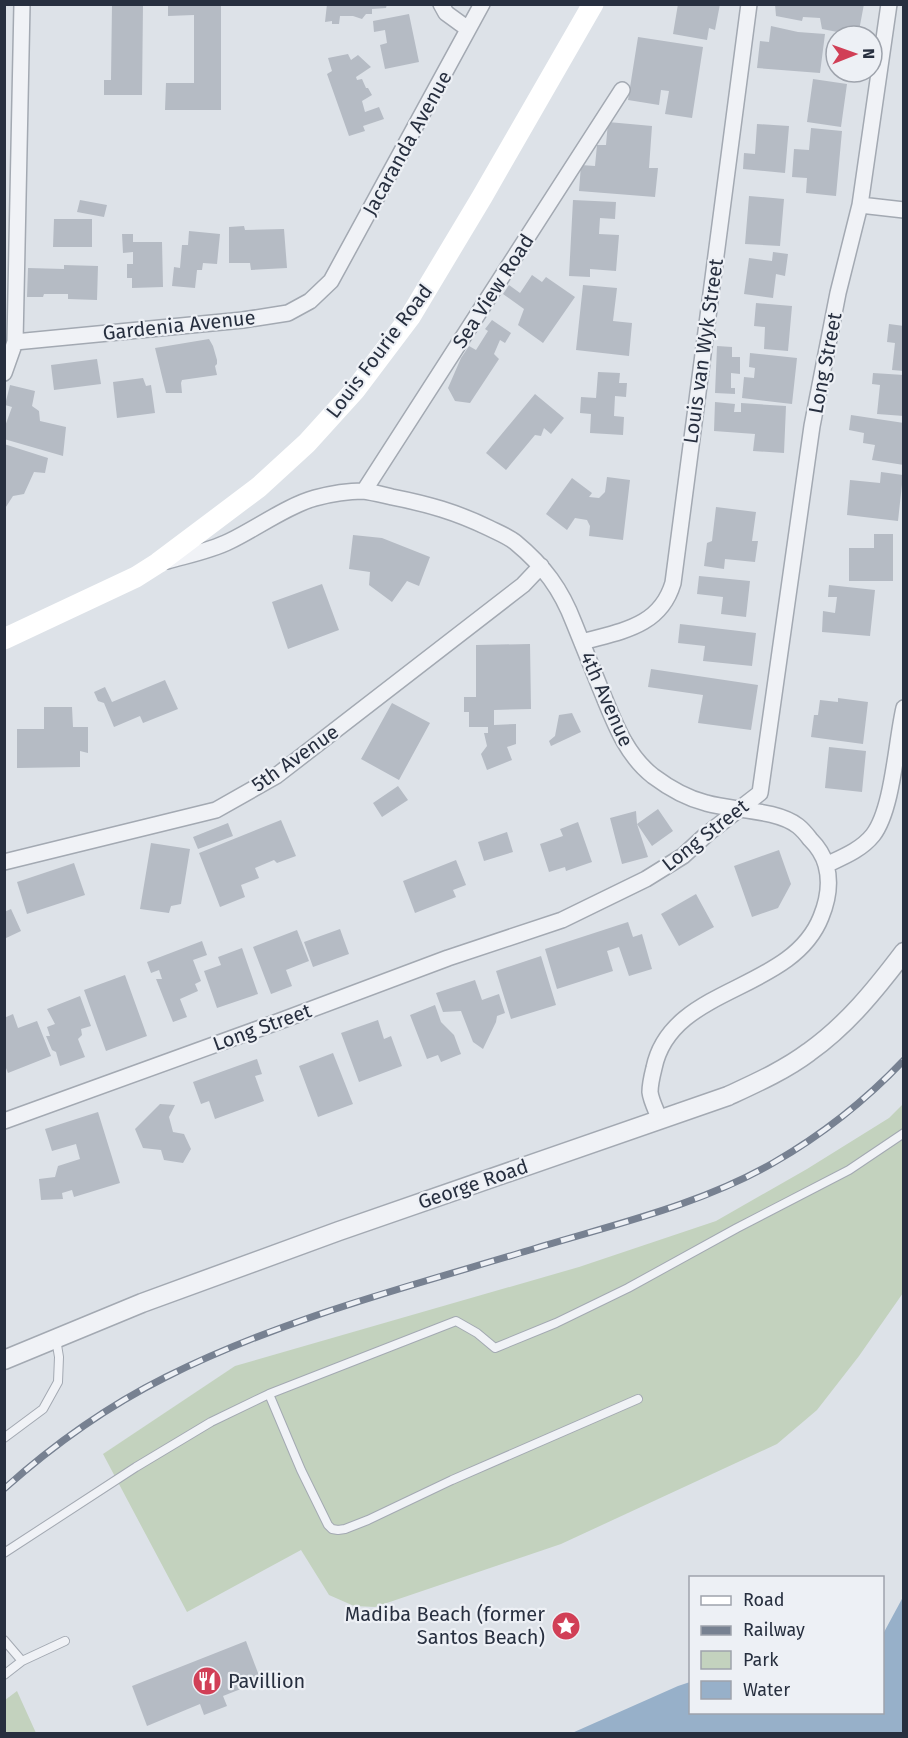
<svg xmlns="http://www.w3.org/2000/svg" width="908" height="1738" font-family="'Fira Sans',sans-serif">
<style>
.green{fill:#c3d2be}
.water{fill:#97b0c9}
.building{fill:#b5bbc4}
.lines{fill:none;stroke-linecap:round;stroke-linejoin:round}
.service-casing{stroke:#a3a9b2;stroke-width:10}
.minor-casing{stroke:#a3a9b2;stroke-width:18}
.tertiary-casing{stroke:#a3a9b2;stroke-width:21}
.service{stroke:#f0f2f6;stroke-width:8}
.minor{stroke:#f0f2f6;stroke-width:15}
.tertiary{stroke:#f0f2f6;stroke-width:18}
.secondary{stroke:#fff;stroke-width:21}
.rail-casing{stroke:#778191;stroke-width:7}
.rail{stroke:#edf0f5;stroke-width:4.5;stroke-dasharray:14;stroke-linecap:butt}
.labels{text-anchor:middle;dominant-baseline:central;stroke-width:4.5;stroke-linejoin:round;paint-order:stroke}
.street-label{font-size:20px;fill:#272f3f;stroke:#edf0f5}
.poi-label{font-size:20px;fill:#272f3f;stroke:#edf0f5;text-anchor:end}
</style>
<rect width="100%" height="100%" fill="#dde2e8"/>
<path class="green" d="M903,1104V1293L859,1356L817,1410L777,1444L561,1544L375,1607L354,1606L329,1595L301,1550L187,1612L103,1454L235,1366L579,1267L716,1221L807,1169L889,1118Z
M17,1691L36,1733H5V1700Z"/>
<path class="water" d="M903,1597V1733H572L678,1686L690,1682V1712H882L883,1634Z"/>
<path class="building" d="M112,4H143L142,95H104V80H111Z
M168,4H221V110H165L166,83H194V15L168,16Z
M327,4H387L386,8L372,9V14H366L362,19L353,16H340L339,24H332V21L325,22Z
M678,4H720L715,30L709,28L707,40L673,34Z
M775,4H864L858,36L822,29L820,18L803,17L802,21L776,16Z
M409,14L419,62L385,69L380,45L387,43L385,30L374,32L373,21Z
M771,26L798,32L825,34L820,73L757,68L760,41L769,42Z
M638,37L703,47L692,118L665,114L669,91L661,90L659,105L628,100Z
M348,54L351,60L358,55L371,67L356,77L357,80L362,79L366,88H368L372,95L362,101L365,112L379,107L384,119L363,126L365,131L349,136L327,74L332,71L328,58Z
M813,79L847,84L841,127L807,122Z
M608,122L652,126L649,168H658L655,197L579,191L581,165L595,166L597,145H606Z
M757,124L789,126L785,173L743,169L744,153L755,154Z
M811,128L842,131L836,196L806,193L807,178L792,177L794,149L809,150Z
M749,196L784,199L780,246L745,244Z
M80,200L107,205L104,217L77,212Z
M573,200L616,202L615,219L600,218L599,234L619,235L616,271L590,269V277L569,276Z
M54,219H92V247H53Z
M244,226L245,230L284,229L287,268L251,270L250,263H229V227Z
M189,231L220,234L217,264L203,263L202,270H197L195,288L172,286L174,267L180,268L182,245H188Z
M122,234H133V242H162L163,287L132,288V278H127V264H133V252L123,253Z
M773,252L788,254L785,276L776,274L773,298L744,294L749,258L772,261Z
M64,265L98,266L97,300L68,299V294H44L43,297H27L28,268L64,269Z
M532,275L542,282L546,277L575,297L543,343L518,325L524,309L503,294L509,285L520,293Z
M583,285L617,288L613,321L632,323L629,356L576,350Z
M756,303L792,306L788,351L764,349L765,327L754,326Z
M492,320L511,333L505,343L500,340L494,354L499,359L470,403L455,401L448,388L461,358L469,346L476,350L488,331L485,329Z
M889,324L904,326V371L892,370L895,343L887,342Z
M209,339L213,346L217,360V364L215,366L217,375L182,380L181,383L182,393H166L155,348Z
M717,346L732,347V357H740V374L731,373V388H735V394L715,393Z
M750,353L797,358L792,404L742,398L744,377L754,378L755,368L749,367Z
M97,359L101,384L54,390L51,365Z
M598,372L620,373L619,383H627L626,397L615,396L614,416L624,417L623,435L590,433L591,414L580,413L581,397L596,398Z
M873,373L904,375V416L877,414L880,385L872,384Z
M143,378L146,386L151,385L155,413L117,418L113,382Z
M10,385L35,391L32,406L39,411L40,421L66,427L63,456L4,439V429L12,407L5,405Z
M535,394L564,418L551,434L544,428L541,436L535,435L506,470L486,453Z
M715,402L735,404L734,412H741V403L786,406L784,453L753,451L755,434L714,431Z
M851,415L904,423V465L872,460L875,445L863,443L864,433L849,430Z
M4,444L48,458L45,473L34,472L24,494L13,496L4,510Z
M881,472L903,475L898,521L847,515L850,480L880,483Z
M607,477L630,480L623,540L589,536L590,526L587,520L575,518L567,530L546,514L572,478L592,493L589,497L599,498L605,492Z
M716,507L756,512L752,541H758L755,562L725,559L724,569L704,566L707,543L712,541Z
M874,534H893V581H849V548H874Z
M353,535L382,538L430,557L419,586L407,581L392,602L369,585L370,572L349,569Z
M699,576L750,581L746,617L721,614L723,597L697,594Z
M322,584L339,630L288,649L272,602Z
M829,585L875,590L870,636L822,632L823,611L835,613L837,597H828Z
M680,624L756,633L752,666L703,661L705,646L678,643Z
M530,644L531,709L494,710V725L516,724V744L507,747L512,760L487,770L481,754L487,746L484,733H488V727H469V712H464V697H476V645Z
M651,669L758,685L751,730L698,723L703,695L648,687Z
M165,680L178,709L143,723L140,716L114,727L104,703L98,701L94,692L105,687L112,702Z
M838,698L868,702L863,744L811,737L814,715H818L820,700L838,702Z
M392,703L430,723L399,780L361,759Z
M44,707H72L73,727H88V753L80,751V767L17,768V729H44Z
M572,713L581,732L551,746L549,741L555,736L559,715Z
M829,747L866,751L862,792L825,788Z
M398,786L408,800L382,817L373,803Z
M658,809L673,831L652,846L637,824L648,857L622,864L610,818L636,811L637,824Z
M281,820L296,856L277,863L274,860L255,868L259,878L241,885L245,897L220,907L199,853Z
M578,822L592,862L566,871L565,867L549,872L540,844L563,836L560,829Z
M228,823L233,836L198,849L193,837Z
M507,832L513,852L484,861L478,842Z
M151,843L190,849L181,904L171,906L169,913L140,909Z
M779,850L791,884L778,908L752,917L734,866Z
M456,860L466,885L453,890L456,897L415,913L403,881Z
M74,863L85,895L27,914L17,882Z
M696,894L714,927L679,946L661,914Z
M11,909L21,931L4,939V912Z
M628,922L633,937L642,934L652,969L629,976L619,947L607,951L613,971L557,989L545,949Z
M340,929L349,954L313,967L304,942Z
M297,930L309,961L286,970L292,986L271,994L253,947Z
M202,941L207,955L193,960L201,981L195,984L198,991L180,999L187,1017L173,1022L156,979H162L159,970L151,973L147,962Z
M242,948L258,994L217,1008L204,971L221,965L218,957Z
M541,956L556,1005L511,1019L496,971Z
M125,975L147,1036L106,1051L84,990Z
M475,980L482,1000L499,994L505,1013L497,1016L496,1022L483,1049L473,1042L461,1011L443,1012L436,993Z
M80,996L91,1026L81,1029L82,1035L78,1039L85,1057L60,1066L56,1052L52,1050L46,1036H50L47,1027L55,1024L47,1009Z
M435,1005L441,1022L454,1035L461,1054L441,1062L438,1055L427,1059L410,1015Z
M13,1014L18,1028L37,1021L51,1056L8,1073L4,1063V1018Z
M378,1020L384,1039L391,1036L402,1066L359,1082L341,1033Z
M333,1053L353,1104L318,1117L299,1066Z
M257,1059L262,1074L255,1076L264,1101L215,1119L209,1101L201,1104L193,1082Z
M160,1104L175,1105L169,1117L173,1132L184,1134L191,1149L183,1163L164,1160L161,1150L143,1148L135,1129Z
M98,1112L120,1183L74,1197L72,1190L62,1193L63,1199L41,1200L39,1179L55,1177L58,1166L80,1159L76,1144L52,1151L45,1129Z
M246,1641L261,1681L223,1696L227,1706L204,1715L200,1704L147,1726L132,1686Z"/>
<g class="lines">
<g class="service-casing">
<path id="service" d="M269,1394L301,1470L328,1525L332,1529L338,1530L345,1529L368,1520L452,1480L638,1399
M4,1438L43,1409L58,1382L59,1357L56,1339
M4,1553L136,1467L211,1422L269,1394L456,1321L477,1333L495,1348L556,1323L628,1288L737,1228L849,1170L904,1133
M4,1640L22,1661L4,1675
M22,1661L65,1641"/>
</g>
<g class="minor-casing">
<path id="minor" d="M441,4L446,13L468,29
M860,205L904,210
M15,342L243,320L288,313L310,301L331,281L482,4
M4,373L15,342L22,4
M364,491L622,90
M167,561C188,555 210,551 230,541C255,529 289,505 315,498C330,494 347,491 363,491C372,492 383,495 392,497C428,504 456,512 489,528C497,532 507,536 515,542C544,566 561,589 574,623C583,645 592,668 601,690C614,721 625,754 653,776C669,788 686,798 706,803C733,811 776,809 798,826C803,830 807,835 810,839C818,847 823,854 826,865C831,883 828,900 821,917C791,993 671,985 654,1068C652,1076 650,1085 650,1092C651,1101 657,1112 660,1120
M582,642C621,631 660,627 673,583L749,4
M4,862L216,810L276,776L523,585L541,566
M826,865C843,857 861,850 873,835C893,809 896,742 904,708
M4,1121L280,1021L448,958L562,920L646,879L683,856L707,834L760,793L812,426L838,293L860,205L889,4"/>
</g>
<g class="tertiary-casing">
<path id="tertiary" d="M4,1360L142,1303L339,1231L728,1096C756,1083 785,1070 809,1052C847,1025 876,989 904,952"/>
</g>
<use href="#service" class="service"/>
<use href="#minor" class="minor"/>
<use href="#tertiary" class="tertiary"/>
<path class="secondary" d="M4,639L136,577L158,563L259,487L307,443L355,390L410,317L482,197L593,4"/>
<g class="rail-casing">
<path id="rail" d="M4,1489C53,1445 108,1406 166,1377C282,1319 407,1287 530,1250C611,1225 698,1206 773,1163C822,1135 865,1101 904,1060"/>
</g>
<use href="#rail" class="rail"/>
</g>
<defs>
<g id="sight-disc" transform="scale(1.5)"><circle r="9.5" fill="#d13f56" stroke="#edf0f5"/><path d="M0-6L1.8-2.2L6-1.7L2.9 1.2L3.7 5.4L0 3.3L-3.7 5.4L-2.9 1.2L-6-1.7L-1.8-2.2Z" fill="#fff"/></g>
<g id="restaurant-disc" transform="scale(1.5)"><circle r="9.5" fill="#d13f56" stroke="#edf0f5"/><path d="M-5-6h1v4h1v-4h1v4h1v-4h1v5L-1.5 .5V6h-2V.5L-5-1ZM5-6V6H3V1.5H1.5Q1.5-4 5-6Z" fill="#fff"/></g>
</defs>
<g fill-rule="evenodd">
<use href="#sight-disc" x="566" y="1626"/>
<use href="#restaurant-disc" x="207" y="1681"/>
</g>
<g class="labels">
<g class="street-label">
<text transform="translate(407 143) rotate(-61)">Jacaranda Avenue</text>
<text transform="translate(493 291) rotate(-57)">Sea View Road</text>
<text transform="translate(179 325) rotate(-6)">Gardenia Avenue</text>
<text transform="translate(379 351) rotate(-53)">Louis Fourie Road</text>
<text transform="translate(703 351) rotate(-82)">Louis van Wyk Street</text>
<text transform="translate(825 363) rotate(-79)">Long Street</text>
<text transform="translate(607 699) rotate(66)">4th Avenue</text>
<text transform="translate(295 758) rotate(-35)">5th Avenue</text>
<text transform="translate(705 835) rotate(-38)">Long Street</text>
<text transform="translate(262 1027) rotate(-20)">Long Street</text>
<text transform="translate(473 1184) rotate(-19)">George Road</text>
</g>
<g class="poi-label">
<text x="545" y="1614">Madiba Beach (former<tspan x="545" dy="23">Santos Beach)</tspan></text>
<text x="228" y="1681" text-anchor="start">Pavillion</text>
</g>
</g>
<rect width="908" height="1738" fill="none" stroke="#272f3f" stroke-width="12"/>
<rect x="689" y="1576" width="195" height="138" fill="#edf0f5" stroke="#9ea3ac" stroke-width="1.5"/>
<rect x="701" y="1596" width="30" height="9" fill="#ffffff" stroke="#9ea3ac" stroke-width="1.5"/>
<text x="743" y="1606" font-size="18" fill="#272f3f">Road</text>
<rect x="701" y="1626" width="30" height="9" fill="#778191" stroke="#9ea3ac" stroke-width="1.5"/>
<text x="743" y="1636" font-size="18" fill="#272f3f">Railway</text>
<rect x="701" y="1651" width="30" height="18" fill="#c3d2be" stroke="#9ea3ac" stroke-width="1.5"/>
<text x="743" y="1666" font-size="18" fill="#272f3f">Park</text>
<rect x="701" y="1681" width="30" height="18" fill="#97b0c9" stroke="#9ea3ac" stroke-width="1.5"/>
<text x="743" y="1696" font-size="18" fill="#272f3f">Water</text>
<g transform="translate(854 54) rotate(89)"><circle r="28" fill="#edf0f5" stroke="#9ea3ac" stroke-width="1.5"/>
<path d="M0-4.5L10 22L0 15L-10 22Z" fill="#d13f56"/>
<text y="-9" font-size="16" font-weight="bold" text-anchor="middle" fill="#272f3f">N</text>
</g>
</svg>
